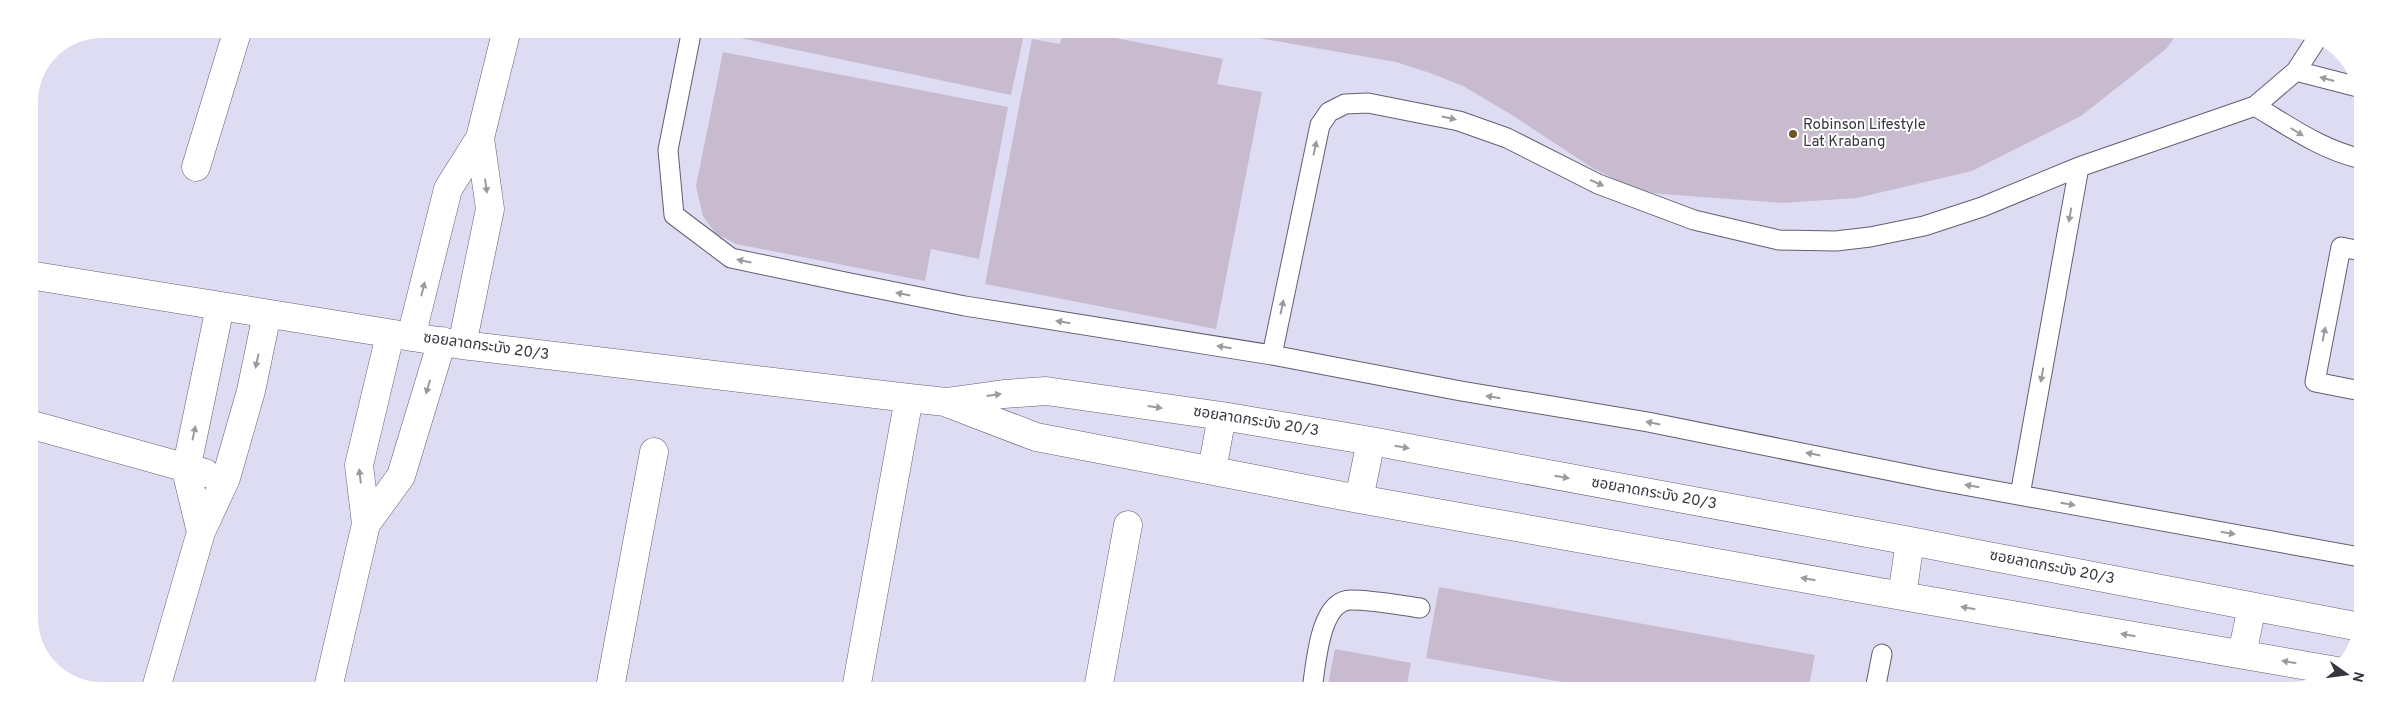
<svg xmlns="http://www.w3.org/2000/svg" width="2391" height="719" font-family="Overpass,'Noto Sans Thai',sans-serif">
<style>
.building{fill:#c9bbcf}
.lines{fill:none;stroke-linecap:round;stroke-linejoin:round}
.lane-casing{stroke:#606073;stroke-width:21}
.street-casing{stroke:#606073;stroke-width:29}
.lane{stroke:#fff;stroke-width:19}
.street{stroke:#fff;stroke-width:28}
.oneway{fill:#9b9a9f}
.poi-dot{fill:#735129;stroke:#fff;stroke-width:2}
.labels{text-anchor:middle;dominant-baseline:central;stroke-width:4;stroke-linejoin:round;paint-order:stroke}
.poi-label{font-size:15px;fill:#37363f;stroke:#fff;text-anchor:start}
.street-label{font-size:15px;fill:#37363f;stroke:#fff}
</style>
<rect width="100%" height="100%" fill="#dddcf3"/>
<path class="building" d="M736,29L1025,30L1011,95L735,37Z
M1063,30H1075L1223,59L1217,84L1262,92L1216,329L985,284L1032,39L1060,44Z
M1212,30L2179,31L2166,49L2081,116L1972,171L1857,198L1782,203L1661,194L1637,190L1594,169L1512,115L1463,86L1430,73L1396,62Z
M723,52L1008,107L979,259L931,249L925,281L736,244L715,233L703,216L696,186Z
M2360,313L2361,314V344L2354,343Z
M1439,587L1815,655L1808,690L1601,689L1426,658Z
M1335,649L1411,663L1406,689H1327Z"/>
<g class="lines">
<g class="lane-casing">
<path id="lane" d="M692,29L668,150L674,215L731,258L850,283L965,306L1272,355L1461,391L1648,422L1936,480L2360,557
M2296,71L2358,87
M2255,106C2290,127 2322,150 2362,159
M1272,355L1320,125L1329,112L1345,104L1368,103L1459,121L1507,138L1598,184L1694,220L1779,240L1836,241L1870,237L1924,226L1982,207L2079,167L2255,106L2296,71L2318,37
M2361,391L2315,382L2341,247L2361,251
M2020,495L2079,167
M1312,689C1316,666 1319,600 1351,600C1374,600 1398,605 1420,608
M1875,690L1882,654"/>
</g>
<g class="street-casing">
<path id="street" d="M196,167L238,29
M29,275L462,345L909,398L946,402L1004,394L1046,391L1222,416L1371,441L1910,541L2360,627
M411,337L448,189L480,138L507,29
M462,345L490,209L480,138
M947,403L1036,437L1359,499L1902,596L2337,671
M29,424L205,473
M1212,470L1222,416
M1359,499L1371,441
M366,524L401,476L442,341
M201,532L186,470L220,307
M1902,596L1910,541
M2242,654L2252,607
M156,688L201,532L226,478L251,391L267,314
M328,688L366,524L359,465L390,335
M610,688L654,452
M856,689L909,398
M1098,689L1128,525"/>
</g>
<use href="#lane" class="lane"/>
<use href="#street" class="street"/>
</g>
<defs><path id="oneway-solid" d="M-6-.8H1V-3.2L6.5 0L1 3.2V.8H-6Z" transform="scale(1.25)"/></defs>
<g class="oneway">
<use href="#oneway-solid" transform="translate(2327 79) rotate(-165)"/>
<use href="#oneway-solid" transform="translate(1449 118) rotate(12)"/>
<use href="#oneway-solid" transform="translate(2297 132) rotate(32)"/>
<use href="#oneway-solid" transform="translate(1315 148) rotate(-78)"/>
<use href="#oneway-solid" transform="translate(1597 183) rotate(24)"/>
<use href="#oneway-solid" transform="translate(486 186) rotate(82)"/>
<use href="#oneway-solid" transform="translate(2070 215) rotate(100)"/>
<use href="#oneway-solid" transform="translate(744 261) rotate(-168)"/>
<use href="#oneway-solid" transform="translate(423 289) rotate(-76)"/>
<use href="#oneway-solid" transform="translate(903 294) rotate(-169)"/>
<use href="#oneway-solid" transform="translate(1282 307) rotate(-78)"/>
<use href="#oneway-solid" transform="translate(1063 322) rotate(-171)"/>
<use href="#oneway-solid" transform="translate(2324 334) rotate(-79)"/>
<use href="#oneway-solid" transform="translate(1224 347) rotate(-171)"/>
<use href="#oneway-solid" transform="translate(257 361) rotate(102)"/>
<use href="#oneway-solid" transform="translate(2042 375) rotate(100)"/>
<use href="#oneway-solid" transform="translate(428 387) rotate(107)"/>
<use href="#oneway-solid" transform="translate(994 395) rotate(-8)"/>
<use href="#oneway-solid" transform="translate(1493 397) rotate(-171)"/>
<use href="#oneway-solid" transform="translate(1155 407) rotate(8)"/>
<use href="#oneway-solid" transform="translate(1653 423) rotate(-169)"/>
<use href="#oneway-solid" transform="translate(194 433) rotate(-78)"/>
<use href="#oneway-solid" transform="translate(1402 447) rotate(10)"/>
<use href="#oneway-solid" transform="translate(1813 454) rotate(-169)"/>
<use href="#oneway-solid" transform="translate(360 476) rotate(-97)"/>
<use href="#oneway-solid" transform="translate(1562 477) rotate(10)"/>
<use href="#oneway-solid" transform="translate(1972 486) rotate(-170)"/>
<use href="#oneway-solid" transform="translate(2068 504) rotate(10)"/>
<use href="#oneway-solid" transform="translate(2228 533) rotate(10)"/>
<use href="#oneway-solid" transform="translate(1808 579) rotate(-170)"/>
<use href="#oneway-solid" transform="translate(1968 608) rotate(-170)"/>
<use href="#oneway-solid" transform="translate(2128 635) rotate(-170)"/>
<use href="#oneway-solid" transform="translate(2289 662) rotate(-170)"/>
</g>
<circle class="poi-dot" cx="1793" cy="134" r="5"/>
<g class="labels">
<g class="poi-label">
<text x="1803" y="125">Robinson Lifestyle<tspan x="1803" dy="17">Lat Krabang</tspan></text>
</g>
<g class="street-label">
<text transform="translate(486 347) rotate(8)">ซอยลาดกระบัง 20/3</text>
<text transform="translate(1256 422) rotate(9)">ซอยลาดกระบัง 20/3</text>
<text transform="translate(1654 494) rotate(10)">ซอยลาดกระบัง 20/3</text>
<text transform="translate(2052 568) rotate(11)">ซอยลาดกระบัง 20/3</text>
</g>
</g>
<path d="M0 0H2391V719H0ZM102 38H2290A64 64 0 0 1 2354 102V618A64 64 0 0 1 2290 682H102A64 64 0 0 1 38 618V102A64 64 0 0 1 102 38Z" fill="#fff" fill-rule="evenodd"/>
<g transform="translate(2346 674) rotate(104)" stroke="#ffffff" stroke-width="4" paint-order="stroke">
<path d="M0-4L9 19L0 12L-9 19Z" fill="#37363f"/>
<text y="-8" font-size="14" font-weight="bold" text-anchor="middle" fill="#37363f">N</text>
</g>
</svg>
